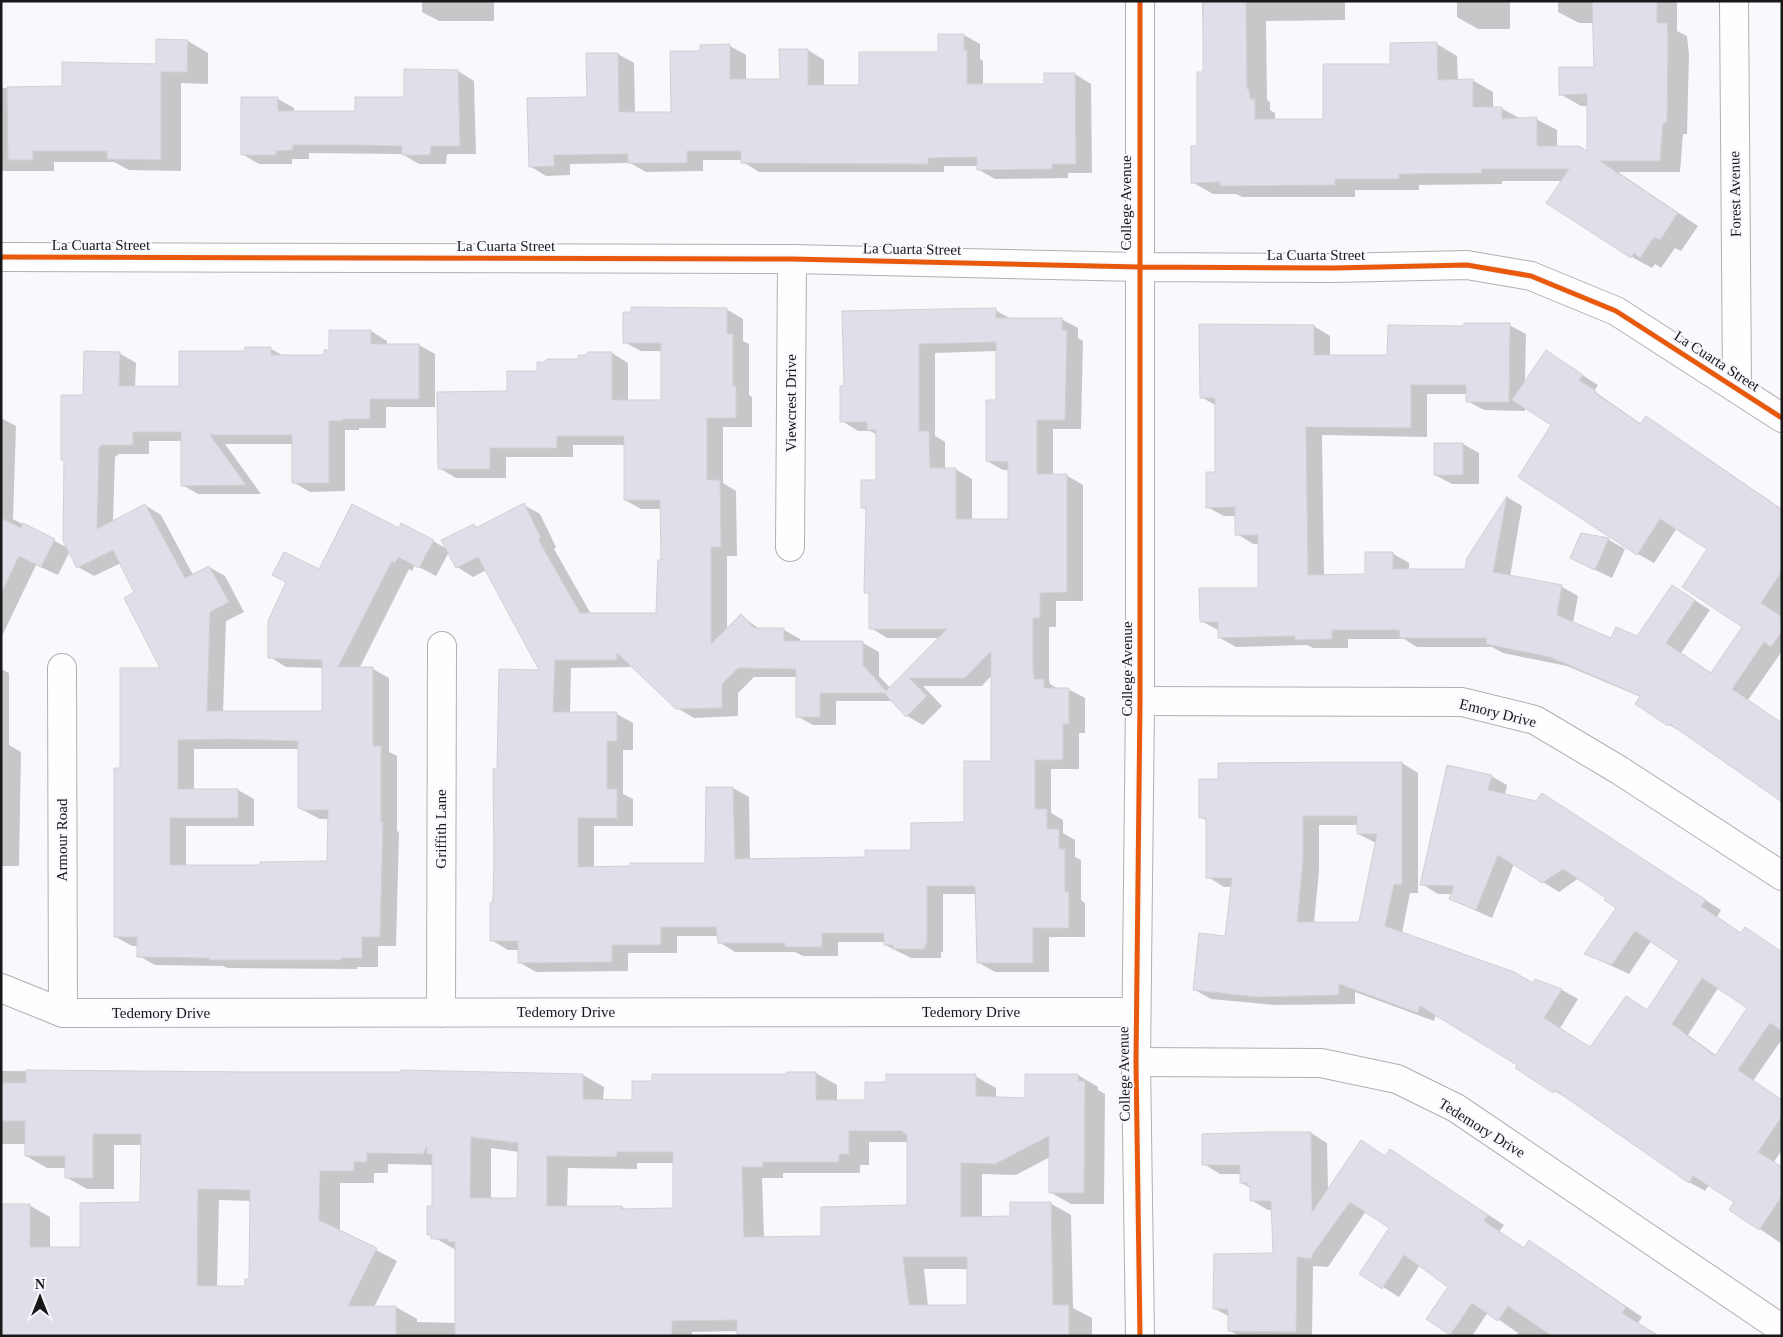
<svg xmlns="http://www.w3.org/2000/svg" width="1783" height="1337" font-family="Georgia,serif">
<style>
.shadow{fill:#0003;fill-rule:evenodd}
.building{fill:#dedfe8;stroke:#d1d1d4;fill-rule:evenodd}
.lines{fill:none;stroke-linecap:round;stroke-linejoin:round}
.street-casing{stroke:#b0b0b3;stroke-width:30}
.secondary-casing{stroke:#b0b0b3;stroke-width:30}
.street{stroke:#fefeff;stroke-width:28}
.secondary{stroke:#fefeff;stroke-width:28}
.cycleway-casing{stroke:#f6f8fe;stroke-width:8}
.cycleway{stroke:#e8590c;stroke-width:5}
.labels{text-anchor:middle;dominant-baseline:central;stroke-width:4;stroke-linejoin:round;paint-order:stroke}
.street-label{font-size:15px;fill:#18181a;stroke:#f6f8fe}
</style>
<rect width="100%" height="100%" fill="#f8f9fc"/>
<path class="shadow" d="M422,1H494V21H439L422,12Z
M1202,1H1345V20L1266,21L1267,100L1270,102V110L1275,113V120H1325L1392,65L1437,44L1457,56L1458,81L1472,80L1493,92V108H1501L1521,119H1536L1557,130V147L1588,153V106H1581L1560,94L1595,68L1594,23H1579L1558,12V1H1677V31L1687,36L1689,54L1687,134H1683L1680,172H1618L1698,226L1681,251L1675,248L1661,268L1655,264L1652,268L1632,257L1563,181H1502V184L1419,185V190H1355V197H1242L1236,194H1213L1192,182L1198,147L1204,73Z
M1457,1H1510V29H1478L1457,17Z
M964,35L980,44V59L983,61V86H1045L1075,74L1091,84L1092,173H1068V178L995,179L979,170L978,166H944V172H759L743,162V160H703V171L646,172L630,163L570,164V175L546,176L530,166L588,98L618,54L634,63L635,114H673L701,52L730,46L746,55V80H781V50H808L824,60V86H860L939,53Z
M188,41L208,53V84L181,83V171L129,170L114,162H54V171H1V88H63L157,65Z
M405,70L458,71L474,81L476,154H447L446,164H419L402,154L309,153V159H292V164H259L242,154L278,99L294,108V113H356L405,98Z
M1781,284H1782V342L1781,341Z
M726,309L743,319V341L749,344V395L752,397V427H723V483L736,491L737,556H727V630L741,616L761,630H784L800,639V643H863L879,652V676L890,688L940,638H887L871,628V595L865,592L867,510L862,507L878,481V435L870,431H858L842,421L845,387L843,312L995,310L1011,319H1061L1078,328V338L1083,341L1081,429H1053V475H1066L1083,485V601H1056V627H1049V680L1050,684L1058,689H1068L1085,698V733H1079V769H1051V813L1063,820V833L1075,840V857L1081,860V900L1085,903V937H1049V972H995L979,963L976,894H943V952H941V958H911L885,945V942H838V956H803L795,952H735L719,942L718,936H677V953H628V971L536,972L519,962V950H508L491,940L498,770L541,671L486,570L473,577L457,567L449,552L436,576L415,565L412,571L409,569L359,669H373L389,678V752L397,756V831L399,832L396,946H378V967H357V969L227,968L223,966L155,965L139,956V946H132L116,937L121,770L163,670L136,592L121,563L94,576L78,567L70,551L58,575L36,565L1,638V418L16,426L13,519L68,548L66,461L63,460L85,396L119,353L136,363L135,387H180L246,353L271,349L284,356H325L330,351L371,331L387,341V345H419L435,354V407H386V428H359V430H345V491L310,492L293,482V444H225L261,494H198L182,485V441H149V454H119L115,457L113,522L145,505L161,515L193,575L209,567L225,576L244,612L226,621L223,713H323V668L286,667L270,657L287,583L274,575L319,571L399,530L433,541L447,549L473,525L479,528L524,505L540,514L556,547L554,549L591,614H658L662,562L661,509H641L625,500V445H573V457H506V478H456L439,468L508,392L539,372L612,353L628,363V401H663V351H641L624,342ZM997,351V401L987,461L1003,470H1010V520H972V479L955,469H945V442L935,436V353ZM633,667L677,708L694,718L738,716V693L754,677H797V716L813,725H836V701H894L907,716L923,725L942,706L923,686H982L992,675V764L965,823L912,852L866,858L750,860L749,797L733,788L706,864L594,867V826H633V799L623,794V750H633V723L617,714H570L571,668ZM194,749H299V808L320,819H329L328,862L261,867H186V826H254V799L238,790H194Z
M1509,325L1526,334L1525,383L1546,352L1598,385L1594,391L1641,424L1646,417L1662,427L1782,509V651L1748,700L1780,722L1782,718V801L1686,734L1669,725L1637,703L1641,697L1567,666L1503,653L1492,647H1417L1404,639H1348V648H1313L1307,645L1236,647L1220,638V631L1201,621L1259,589V544H1253L1237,534V516H1224L1207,507L1217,473V406L1201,397L1314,326L1330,336V356H1389L1465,327ZM1427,394H1468L1467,401L1484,410L1525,411V407L1553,425L1638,554L1654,563L1677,528L1709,548L1743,627L1713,674L1681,653L1710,610L1673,586L1638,638L1611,639L1573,623L1578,596L1562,587L1510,577L1522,506L1507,497L1468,559L1466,570H1409V563L1392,553L1366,575L1324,576L1322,435L1427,437Z
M1463,444L1479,453V484H1452L1435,475Z
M1582,535L1609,540L1625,549L1612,578L1571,558Z
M1,669L9,673V745L21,752L19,866H1Z
M1402,763L1418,773V893H1410L1402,933L1534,985L1536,981L1562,990L1578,999L1560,1028L1591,1048L1626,997L1648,1011L1681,961L1651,941L1629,974L1586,954L1617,907L1607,897L1579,878L1559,892L1514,864L1492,918L1450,899L1452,894H1438L1422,884L1491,776L1507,785L1505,795L1537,803L1558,804L1721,910L1717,917L1742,934L1746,929L1782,952V1039L1753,1081L1782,1100V1150L1774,1162L1782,1167V1244L1731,1209L1735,1202L1709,1185L1705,1191L1689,1182L1571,1100L1554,1091L1519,1064L1436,1015L1434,1021L1355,992V1004L1275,1005L1211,999L1195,990L1226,937L1232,887H1224L1208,877V821L1200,817ZM1319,825H1358V834L1376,843L1360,923H1314L1319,871ZM1718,988L1749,1008L1717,1056L1688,1035Z
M1,1059V1071L583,1075L604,1087L603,1101H633L787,1076L816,1073L837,1085V1101H866L887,1083L975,1076L996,1088V1098L1026,1099L1078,1075L1098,1087V1090L1105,1094L1104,1204H1071L1050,1192V1157L1016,1175L982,1174V1218H1011L1050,1203L1071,1215L1073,1308L1092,1318V1336H738V1331L692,1332V1336H1L29,1205L50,1217V1248H82L141,1203L142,1145H114V1189H87L66,1177V1168H47L26,1156V1144H1ZM869,1142H909V1207L823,1237L764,1238L762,1178H783V1173H860V1165H869ZM491,1148L519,1152V1200H491ZM637,1163H674V1209L628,1211L622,1207H567L568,1168L637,1169ZM388,1164L433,1165V1207L428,1234L456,1250V1323L417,1322V1319L396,1307H374L397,1261L340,1231V1183H374V1173H388ZM219,1200L251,1201L250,1280L246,1288L217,1287ZM924,1269H968V1306H928Z
M1311,1133L1327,1143L1328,1191L1361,1141L1386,1157L1390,1151L1504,1225L1499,1232L1525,1249L1545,1251L1642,1317L1638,1323L1658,1336H1516L1518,1333L1488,1312L1472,1336H1453L1428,1318L1450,1286L1420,1265L1399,1297L1383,1287L1391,1228L1366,1211L1328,1267L1313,1266L1312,1336H1239L1229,1330L1230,1317L1215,1309L1274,1255L1273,1210H1268L1251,1200V1188L1241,1183V1174H1220L1204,1164V1135Z"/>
<path class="building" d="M1203,1H1246L1247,89H1249L1250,99H1255V119H1323V64H1390V43L1437,42L1438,80L1473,79V107H1502V119L1537,117V146H1579L1587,151V94L1559,95V67H1594L1592,1H1657V23H1667L1668,41L1667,123H1663L1660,161H1600L1678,213L1660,240L1654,237L1640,258L1634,253L1631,258L1546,203L1569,169H1482V173L1399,174V179H1335V185L1220,186V182L1191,183V146H1197V72H1203Z
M938,34H964V50H967V84H1044V73H1075L1076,164H1052V169L977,170V157L928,158V164L741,163V151H687V163H628V154L554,155V166L529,167L527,98L587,97L586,53H618L619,112H671L670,51H700V45L730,44V79H780L779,49H808V85H859V52H938Z
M156,39L188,40L187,72H161V160L107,159V151H33V160H8L7,87L62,86V62L156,64Z
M404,69L458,70L460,146H431L430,155H402V146L354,145H293V150L276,151V155H241V97H278V111H355V97H404Z
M631,307L727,308V334H733V386H736V418H707V480H720L721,547H711V644L741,614L754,628H784V641H863V665L886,691L947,629H869V593H864L866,508H861V480H876V430H867V422H840V386H844L842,311L996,308V318H1062V330H1067L1065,420H1037V474H1067V592L1040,593V618H1033V670L1034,679H1044V688H1069V724H1063V760H1035V809H1047V829H1059V849H1065V892H1069V928H1033V963H977L975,886H927V944H925V949H893V945H884V933H822V947H785V943H718L716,927H661V945H612V962L518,963V941H490V903L493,902L494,860L493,769H497L499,669L539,670L478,557L456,568L441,540L474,524L476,528L524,503L541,538L538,539L580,613H656L658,560H661L660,500H624V436H557V448H490V469H438L437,392L507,391V371H537V362H545L547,359H578V355H585L588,352H612V400H661V343H623V312H631ZM996,342V400H986V461L1008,462V519H956V468H930L929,431H919V344ZM991,651V763L989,761H964V822L911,823V850H865V857L735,859L733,787H706L705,863H630V866L578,867V818H617V789H607V741H617V712H553L555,660H617V653L676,709L722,708V684L738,668L796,669V717H820V693H884L906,717L927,696L909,678H965Z
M1464,323H1510L1509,402H1466V385H1411V428L1306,427L1308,575L1365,574V552H1393V569H1465L1467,558L1507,496L1493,572L1562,585L1557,615L1611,638L1616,627L1637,636L1672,585L1695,600L1666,643L1711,673L1742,627L1682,587L1707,549L1660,519L1637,555L1518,477L1551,425L1512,400L1546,350L1583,375L1579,380L1596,391L1595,393L1640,424L1646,416L1782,510V571L1761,603L1782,617V631L1771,647L1764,642L1732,689L1782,723V802L1670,724L1668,726L1635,704L1640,696L1550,657L1486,644L1487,638H1400L1399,630H1332V639L1295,640V636L1218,638V622H1200L1199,588H1258V535H1235V507L1206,508V472H1215V398H1200L1199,324L1314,325V355H1387L1388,325L1464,326Z
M329,330H371V344H419V399H370V419H343V421H329V483H292V435H210L246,485L181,486V432H133V445H102L99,447L97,529L145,504L185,578L209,566L229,602L210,612L207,711H322V660L268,658V621L286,582L272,575L284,552L319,569L352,504L399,528L401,523L434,540L419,568L398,557L395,563L392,561L338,667H373V746H381V822H383L380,937H362V958H341V960H209V958L137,957V937H114V768H120V668H160L124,598L134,592L113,550L77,568L63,541L64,460H61V395H83L84,351L120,352L119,386H179V351H245V347H271V355H324V350H329ZM230,739L298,741V808H302V810H328L327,861L260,862V865H170V818H238V789H178V740Z
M1434,443H1463V475H1434Z
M1,518L21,528L23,523L55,539L41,567L19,556L1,594Z
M1581,533L1609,538L1595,570L1570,558Z
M1357,762H1402V885L1394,884L1385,926L1514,972L1533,983L1535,979L1562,989L1544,1018L1590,1047L1626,996L1647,1010L1679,961L1635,931L1612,965L1584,954L1616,908L1604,900L1606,898L1563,869L1542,883L1498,855L1476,910L1449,899L1454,886L1420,885L1447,765L1492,775L1488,790L1536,801L1542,793L1706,900L1701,906L1741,933L1745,927L1782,952V1031L1770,1023L1738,1070L1782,1100V1116L1758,1152L1782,1167V1196L1759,1230L1729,1210L1734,1202L1693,1176L1689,1183L1555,1090L1553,1093L1515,1068L1517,1065L1420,1006L1418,1013L1339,984V995L1257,997L1193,990L1199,933L1225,936L1232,878H1206V818H1199V779H1218V763ZM1303,816H1357V834H1377L1359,922H1297L1303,861ZM1702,978L1747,1008L1715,1056L1672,1024Z
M26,1070L250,1072H401V1070L583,1074V1099L632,1100V1081H652V1074H786V1072H816V1100H865V1082H886V1074H976V1096L1025,1098V1074H1078V1081H1085L1084,1193H1049V1136L995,1164L961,1163V1217L1010,1216V1202H1051L1053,1305H1069V1336H737V1320L672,1321V1336H455V1242H448V1239H431V1235H427V1206H432V1154H427V1146L423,1154L367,1153V1162H354V1171H320L319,1220L377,1248L348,1306H396V1336H1V1204H30V1247H80V1203L140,1202L141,1134H93V1178H65V1156H25V1121H1V1083H26ZM849,1131H903V1134H907V1205L821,1207V1236L744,1237L742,1167H763V1162H839V1154H849ZM471,1137L518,1143L517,1198H470ZM617,1152H673V1208L622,1209V1206H547V1156L617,1157ZM198,1189L250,1190L249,1279H245V1286H197ZM903,1257H967V1305H909Z
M1266,1132H1311L1312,1212L1361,1140L1385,1156L1390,1149L1488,1215L1484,1221L1524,1248L1529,1240L1626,1307L1622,1313L1659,1336H1552L1508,1306L1498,1321L1472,1303L1450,1335L1426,1319L1448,1287L1404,1255L1382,1289L1359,1274L1389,1228L1350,1202L1312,1255V1259L1297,1257L1296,1332L1228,1331V1309H1213L1214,1254L1273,1253L1271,1201H1250V1186H1247V1183H1240V1165H1202V1134Z"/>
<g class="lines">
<g class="street-casing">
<path id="street" d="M1734,1L1737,387
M790,547L792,259
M62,668L63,1013
M1140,701L1462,702L1535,720L1619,770L1782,876
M1,988L63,1013L1136,1012
M441,1013L442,646
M1136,1062L1321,1063L1397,1079L1456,1108L1782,1329"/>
</g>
<g class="secondary-casing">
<path id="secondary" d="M1140,1V701L1136,1062L1140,1336
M1,257L792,259L1139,267L1334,268L1467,265L1531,276L1616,311L1782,418"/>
</g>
<use href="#street" class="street"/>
<use href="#secondary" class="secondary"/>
<g class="cycleway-casing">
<path id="cycleway" d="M1140,1V701L1136,1062L1140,1336
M1,257L792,259L1139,267L1334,268L1467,265L1531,276L1616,311L1782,418"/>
</g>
<use href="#cycleway" class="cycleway"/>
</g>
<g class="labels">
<g class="street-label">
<text transform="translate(1735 194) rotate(-91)">Forest Avenue</text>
<text transform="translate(1126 203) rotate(-90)">College Avenue</text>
<text x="101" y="245">La Cuarta Street</text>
<text x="506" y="246">La Cuarta Street</text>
<text transform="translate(912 249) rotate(1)">La Cuarta Street</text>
<text x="1316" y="255">La Cuarta Street</text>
<text transform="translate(1717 361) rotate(33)">La Cuarta Street</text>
<text transform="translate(791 403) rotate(-90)">Viewcrest Drive</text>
<text transform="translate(1127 669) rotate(-90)">College Avenue</text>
<text transform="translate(1498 713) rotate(14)">Emory Drive</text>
<text transform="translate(441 829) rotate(-90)">Griffith Lane</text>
<text transform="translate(62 840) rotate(-90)">Armour Road</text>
<text x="566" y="1012">Tedemory Drive</text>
<text x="971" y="1012">Tedemory Drive</text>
<text x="161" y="1013">Tedemory Drive</text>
<text transform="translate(1124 1074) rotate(-91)">College Avenue</text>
<text transform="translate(1482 1128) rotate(32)">Tedemory Drive</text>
</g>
</g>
<rect width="1783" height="1337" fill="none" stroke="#18181a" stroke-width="5"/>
<g transform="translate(40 1297)" stroke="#f6f8fe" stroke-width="4" paint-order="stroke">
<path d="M0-4L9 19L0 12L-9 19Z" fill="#18181a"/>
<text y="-8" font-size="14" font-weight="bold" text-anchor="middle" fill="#18181a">N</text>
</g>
</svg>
